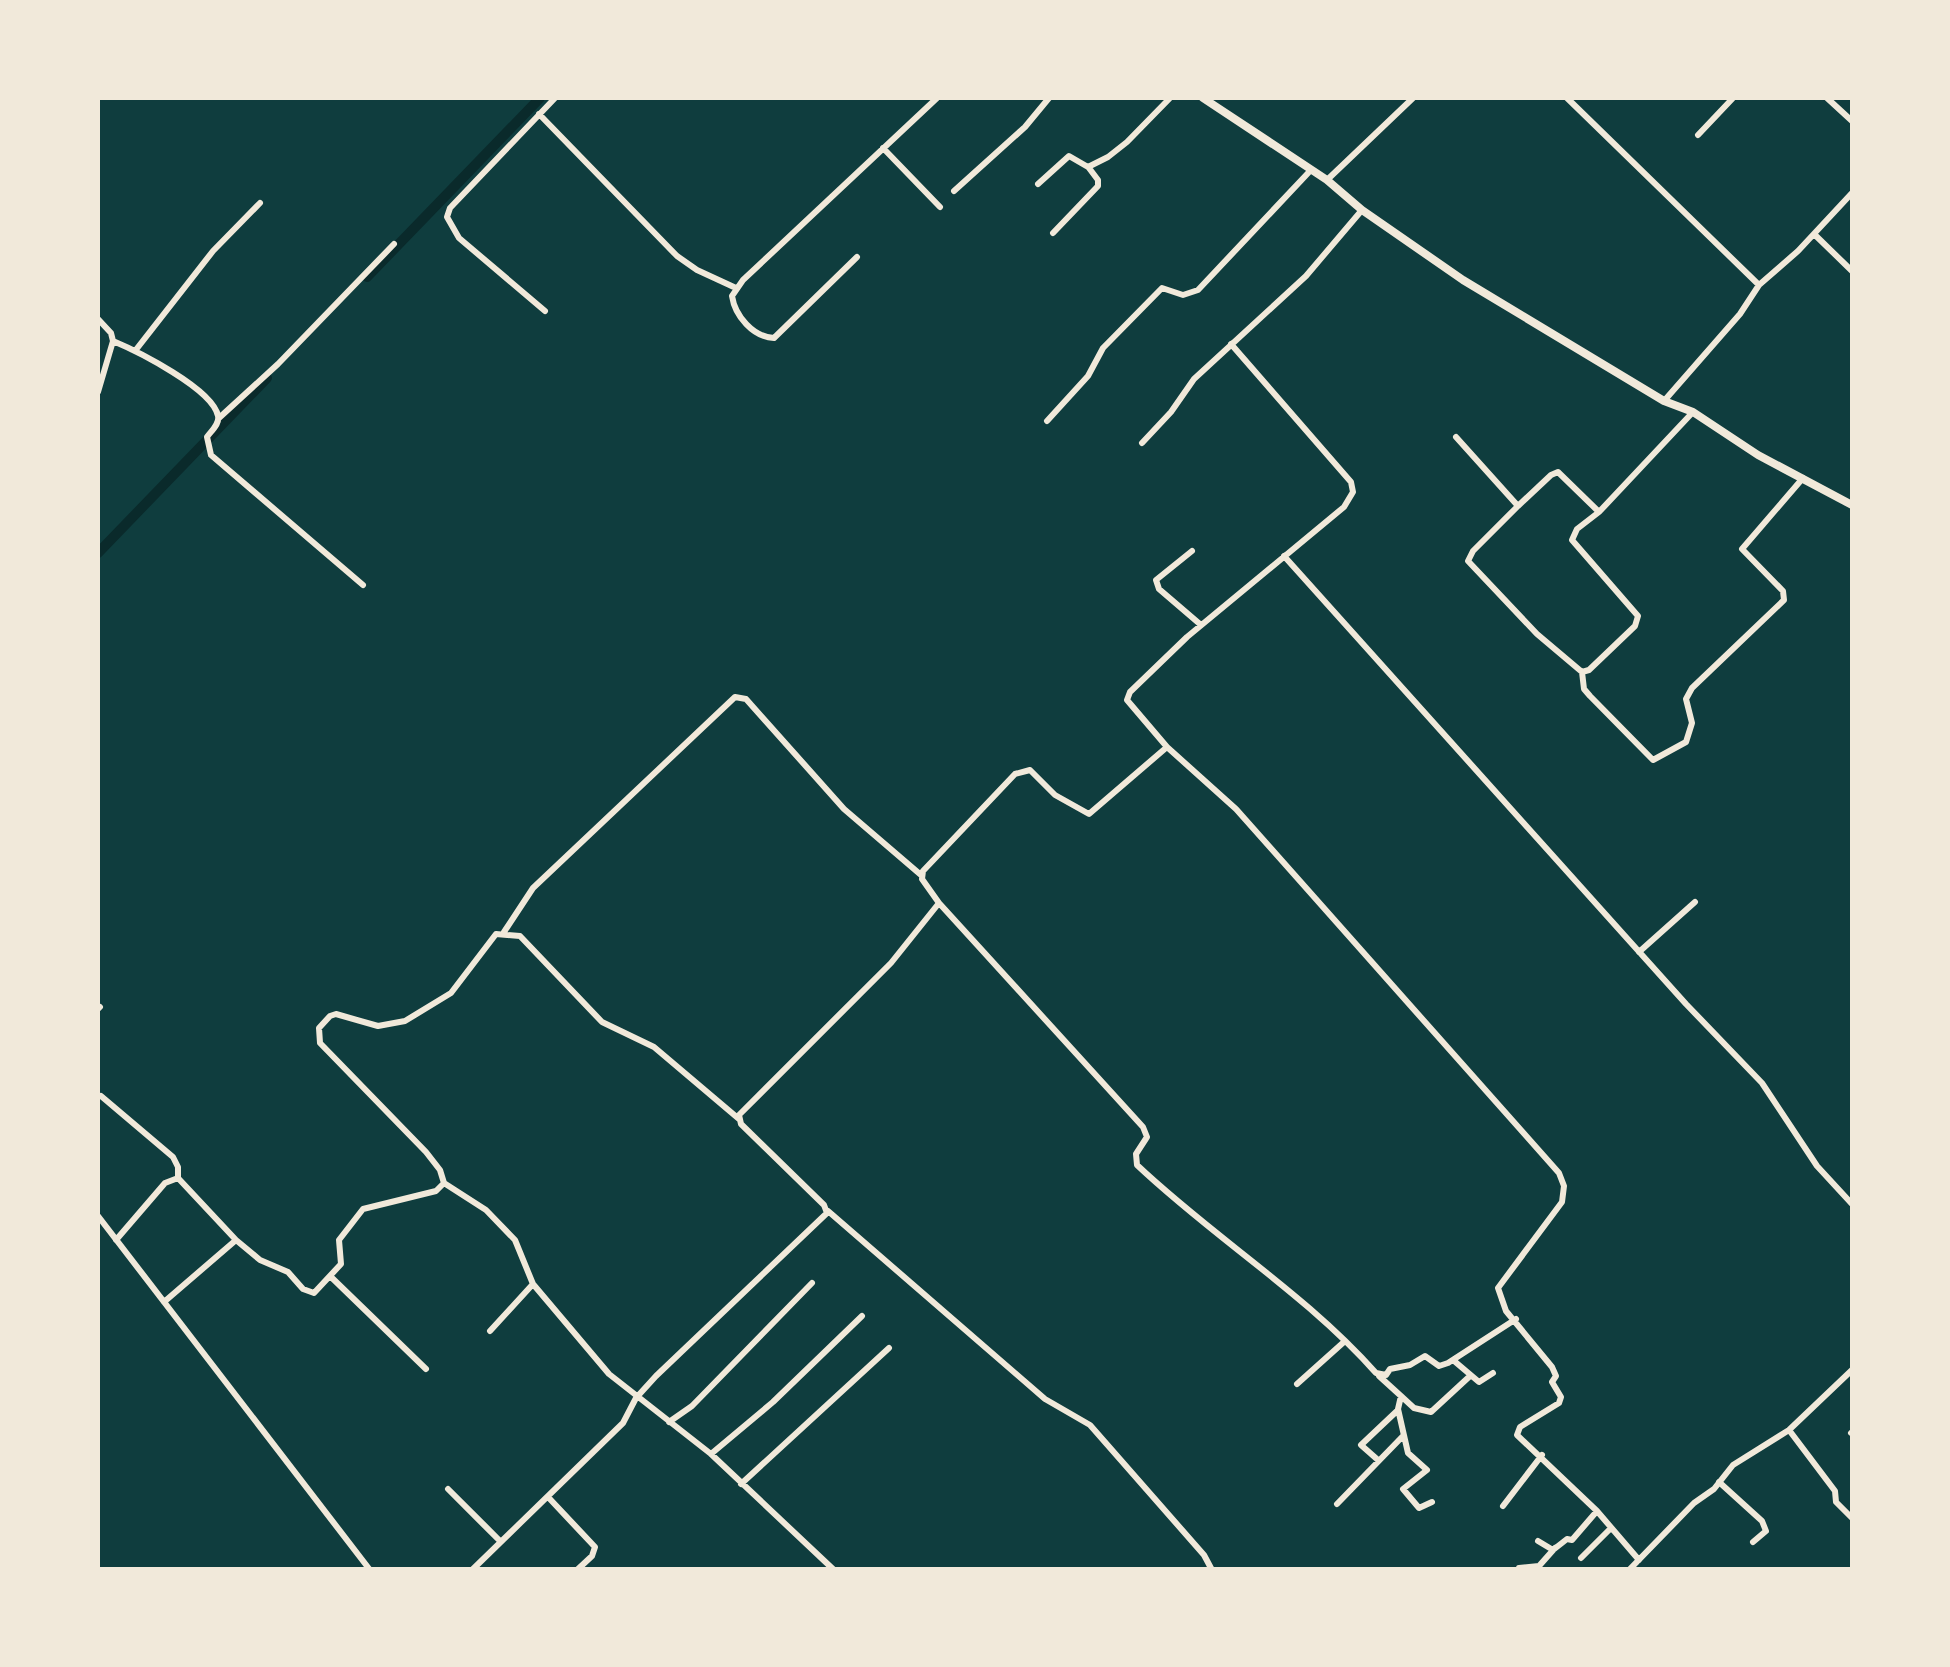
<svg xmlns="http://www.w3.org/2000/svg" width="1950" height="1667" font-family="Overpass,sans-serif">
<style>
.lines{fill:none;stroke-linecap:round;stroke-linejoin:round}
.canal{stroke:#0a2a2b;stroke-width:10}
.minor{stroke:#f1e9da;stroke-width:6}
.tertiary{stroke:#f1e9da;stroke-width:8}
</style>
<rect width="100%" height="100%" fill="#0f3d3e"/>
<g class="lines">
<path class="canal" d="M367,277L540,98
M98,553L267,378"/>
<path class="minor" d="M1567,98L1759,285
M1827,98L1852,121
M539,114L677,256L697,270L736,288
M1698,135L1733,98
M883,148L940,207
M1327,180L1413,98
M1038,184L1069,156L1088,167L1108,157L1127,142L1170,98
M954,191L1025,127L1049,98
M1053,233L1098,186V180L1089,168
M1814,234L1852,271
M857,257L774,338C753,337 735,316 732,296L743,280L937,98
M545,311L459,238L447,217L450,208L555,98
M98,319L111,333L113,341L98,392
M113,341C137,351 213,389 218,416C220,424 211,431 207,437L211,455L363,585
M1231,344L1351,482L1353,492L1344,507L1187,637L1130,692L1127,700L1167,747L1236,809L1559,1173L1564,1186L1562,1202L1498,1288L1506,1311L1552,1367L1556,1376L1552,1382L1561,1397L1559,1403L1520,1427L1517,1435L1597,1511L1639,1560
M135,351L213,251L260,203
M1664,401L1740,314L1759,285L1798,251L1852,193
M1693,412L1599,512L1577,529L1572,540L1638,616L1635,626L1589,670L1582,672L1584,689L1590,696L1653,760L1686,742L1692,723L1686,699L1692,688L1784,600L1783,591L1742,549L1803,478
M219,418L278,364L394,244
M1047,421L1088,376L1103,348L1162,288L1183,295L1198,290L1310,171
M1456,437L1518,506L1551,475L1558,472L1599,512
M1142,443L1171,412L1194,379L1306,276L1362,210
M1518,506L1473,551L1468,561L1537,634L1582,672
M1192,551L1156,580L1159,589L1201,625
M1284,556L1686,1004L1762,1083L1817,1166L1852,1204
M939,903L1143,1127L1147,1137L1136,1154L1137,1165C1214,1238 1306,1294 1376,1373L1386,1375L1390,1369L1410,1365L1425,1356L1439,1366L1448,1363L1516,1319
M504,932L533,888L735,697L746,699L844,809L921,875
M1639,952L1695,902
M98,1009L100,1007
M101,1096L173,1157L178,1167V1178
M444,1183L486,1210L515,1240L533,1284
M828,1211L1045,1399L1090,1425L1204,1555L1212,1570
M98,1216L370,1570
M116,1240L165,1183L178,1178L236,1240L260,1260L288,1272L303,1289L314,1293L341,1264L339,1240L363,1209L436,1191L444,1183L440,1170L426,1152L320,1043L319,1028L330,1016L336,1014L378,1026L405,1021L451,993L496,934L520,936L602,1022L654,1047L739,1119
M330,1276L426,1369
M164,1302L236,1240
M490,1331L533,1284L609,1374L711,1454L834,1570
M1453,1360L1479,1382L1493,1373
M1379,1376L1401,1396L1398,1409L1408,1453L1427,1470L1403,1489L1419,1508L1432,1502
M1297,1384L1345,1341
M1401,1396L1414,1408L1431,1412L1470,1376
M669,1422L692,1406L812,1283
M1789,1430L1835,1491L1836,1502L1852,1518
M1851,1433L1852,1432
M711,1454L773,1402L862,1316
M1378,1460L1361,1445L1398,1410
M1719,1482L1762,1521L1766,1531L1753,1542
M741,1484L889,1348
M448,1489L501,1542
M548,1497L595,1547L592,1556L577,1570
M1337,1504L1403,1436
M1503,1506L1542,1455
M1538,1541L1553,1550L1567,1539L1572,1540L1597,1511
M1581,1558L1611,1528
M1519,1568L1539,1566L1555,1548
M472,1570L623,1423L636,1398L656,1376L827,1213L824,1205L741,1124L739,1115L891,963L939,903L922,879L923,871L1015,774L1030,770L1055,795L1089,814L1167,747
M1629,1570L1694,1503L1714,1489L1733,1465L1789,1430L1852,1370"/>
<path class="tertiary" d="M1203,98L1327,180L1362,210L1463,280L1664,401L1693,412L1758,455L1852,505"/>
</g>
<rect width="1950" height="1667" fill="none" stroke="#f1e9da" stroke-width="200"/>
</svg>
